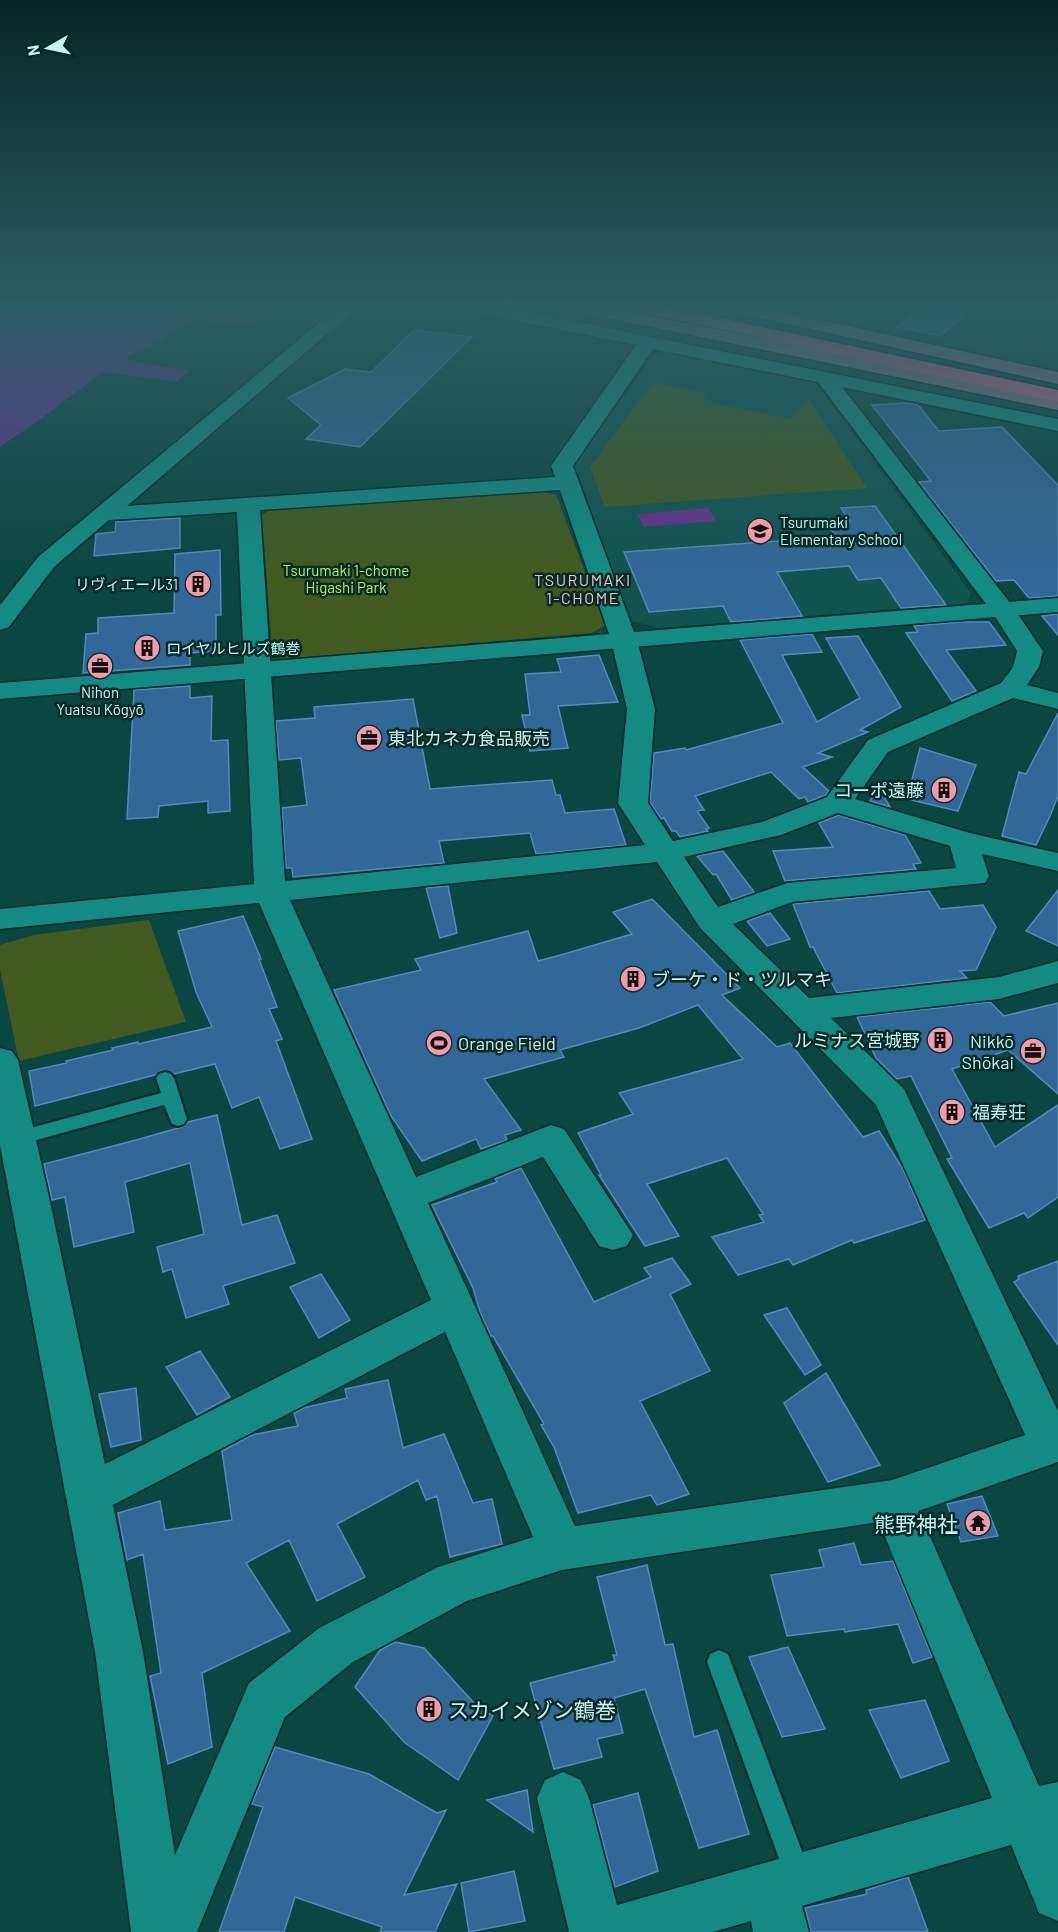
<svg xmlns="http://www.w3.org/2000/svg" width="1058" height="1932" font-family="Barlow,'Noto Sans JP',sans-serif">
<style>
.built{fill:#10544f}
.green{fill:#425a1f}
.water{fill:#67318e}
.building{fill:#326898;stroke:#548abd;stroke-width:1.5}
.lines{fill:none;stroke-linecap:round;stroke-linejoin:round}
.service-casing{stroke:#082a27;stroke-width:4}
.minor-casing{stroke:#082a27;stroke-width:3}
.tertiary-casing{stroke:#082a27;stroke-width:3}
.primary-casing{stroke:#082a27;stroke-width:3}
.motorway-casing{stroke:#082a27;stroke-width:3}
.service{fill:#138b84;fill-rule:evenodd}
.minor{fill:#138b84;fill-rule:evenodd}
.tertiary{fill:#138b84;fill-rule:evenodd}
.primary{fill:#927383;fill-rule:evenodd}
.motorway{fill:#e66382;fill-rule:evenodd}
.labels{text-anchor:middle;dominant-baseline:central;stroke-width:5;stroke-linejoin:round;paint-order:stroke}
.far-poi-label{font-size:15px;fill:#c5f3ee;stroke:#082a27;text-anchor:start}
.far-park-label{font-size:15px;fill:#b5ee60;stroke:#082a27}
.far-neighbourhood-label{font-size:16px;letter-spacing:1.5px;fill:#f5c1c9;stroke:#082a27}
.poi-label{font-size:18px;fill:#c5f3ee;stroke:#082a27;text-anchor:start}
.near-poi-label{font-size:21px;fill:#c5f3ee;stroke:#082a27;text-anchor:end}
</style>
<rect width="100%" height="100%" fill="#0a4642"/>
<path class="built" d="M672,353L814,381L971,593L967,603L660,628L632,621L571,469L654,355Z"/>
<path class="green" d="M653,382L707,394L702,401L790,419L809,400L867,488L605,507L590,467Z
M540,491L556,495L605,625L592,633L282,659L272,652L262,515L271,509Z
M149,920L186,1022L19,1061L0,970V945L33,935Z"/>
<path class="water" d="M0,303H214L203,310L259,319L250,326L191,319L159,342L126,357L128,361L191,370L176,382L103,372L42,418L0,447Z
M708,508L716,521L644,527L637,514Z"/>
<path class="building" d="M925,303H981L940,336L897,327Z
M414,330L472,337L360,447L306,439L321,425L288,398L345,369L371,372Z
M907,403L918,405L939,431L1002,427L1058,485V596L1029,598L1014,580L996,581L919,482L931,481L872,405Z
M875,506L946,605L901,608L881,578L858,580L849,566L777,572L802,616L731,622L723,606L649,612L624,552L836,537L827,523L850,521L841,508Z
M180,518V548L94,556L96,534L115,532L116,522Z
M220,550L221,615H216V651L190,653V665L83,673L86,634L98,633V618L174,613L175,554Z
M1058,614V635L1042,616Z
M959,622H989L1006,645L946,650L976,691L952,701L906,633L918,632L914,626Z
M812,634L822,652L782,655L817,722L860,698L826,638L858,636L901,707L860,730L868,732L818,753L832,757L803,767L829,791L826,795L808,802L805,797L799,799L771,772L695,796L704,810L697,811L709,828L706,829L708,831L680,837L676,831H672L664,818L661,819L650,802L654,753L685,748L686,750L783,723L740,640Z
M599,655L618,702L558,706L568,748L530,751L522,715H530L525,674L561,672L557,659Z
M190,686V698L212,696L211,741L228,740L230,811L208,813V801L159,806L158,817L127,819L134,690Z
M413,699L430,789L552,780L556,795H560L565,813L614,809L626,845L536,854L530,833L439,841L444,863L293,877L292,868H286L282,808L307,805L301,758L279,760L276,721L315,718L314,707Z
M1058,713V796L1050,816L1036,845L1002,836L1019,772L1026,774Z
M920,748L976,765L958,811L907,799Z
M878,786L890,807L870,801Z
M838,815L905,835L921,863L913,864L916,869L785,881L773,851L833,847L819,823Z
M723,851L754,892L732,900L716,874L713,875L697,856Z
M448,886L457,933L440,938L426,888Z
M1058,890V946L1026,931Z
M929,891L940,909L983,905L996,927L976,970L960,971L967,978L837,993L813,947H810L793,904Z
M652,899L740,988L722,995L777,1047L790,1043L863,1137L879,1131L903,1169L925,1220L854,1243L852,1240L793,1265L789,1259L738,1275L712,1237L764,1222L759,1215L763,1214L727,1158L647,1184L679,1236L645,1246L599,1175H601L578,1133L633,1114L619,1093L743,1059L698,1005L639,1028L560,1050L564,1057L484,1079L521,1130L505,1135L507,1140L481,1149L476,1139L422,1161L391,1116L334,990L421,970L415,959L528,931L538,961L564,954L632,934L613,912Z
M770,913L790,939L767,946L747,921Z
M243,916L261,959H259L277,1007L269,1009L282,1039L276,1041L312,1139L280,1149L259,1097L232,1108L215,1064L174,1074L164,1070L155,1075L35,1106L29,1071L67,1063L66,1061L113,1050L112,1048L138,1042V1044L212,1027L196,992L178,931Z
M990,1002L1004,1016L1058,1003V1094L1008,1050L952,1069L995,1147L1058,1105V1197L1028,1218L1024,1213L989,1228L947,1159L952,1158L911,1076L897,1079L876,1058L857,1017Z
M217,1115L242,1225L277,1215L295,1263L223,1286L229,1304L186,1318L172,1269L163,1272L157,1247L204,1234L190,1163L125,1182L134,1232L74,1247L65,1197L52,1200L44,1164L136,1140L185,1126L188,1122Z
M521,1168L594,1302L651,1277L644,1268L672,1258L691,1284L670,1294L710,1371L640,1401L689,1494L657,1505L651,1495L578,1513L554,1447L541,1425L544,1424L493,1336H491L480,1312L473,1288L432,1205L497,1182L495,1179Z
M1058,1261V1345L1014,1282L1019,1279L1018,1276Z
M321,1274L350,1320L319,1338L290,1287Z
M787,1308L821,1365L805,1375L764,1315Z
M200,1351L230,1397L197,1415L166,1367Z
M826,1373L880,1465L828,1482L784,1403Z
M388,1380L403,1448L444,1434L473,1503L492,1499L502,1544L450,1557L437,1496L426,1500L418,1480L337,1524L365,1577L317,1601L289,1540L246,1563L290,1631L202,1673L212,1747L168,1764L150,1676L161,1673L143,1554L127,1560L118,1513L160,1501L165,1530L232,1520L222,1451L252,1435L298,1426L294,1413L303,1408L347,1398L345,1389Z
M136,1388L141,1440L111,1447L99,1394Z
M982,1496L998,1536L961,1542L947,1504Z
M854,1543L861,1565L893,1561L932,1657L913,1663L898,1624L845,1632L844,1629L787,1636L771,1575L824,1567L819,1550Z
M647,1565L665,1645L673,1644L694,1737L717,1730L749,1834L699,1848L645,1689L614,1698L623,1733L597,1739L602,1757L554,1769L530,1683L615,1661L613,1655H617L597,1577Z
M395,1642L424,1648L474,1703L493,1716L458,1780L404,1742L355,1687L380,1650Z
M788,1647L825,1729L782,1737L749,1657Z
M925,1700L949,1761L901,1778L869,1710Z
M275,1747L369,1774L437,1813L446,1810L404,1895L457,1884L435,1932H380L382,1927L295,1897L284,1932H219L263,1807L252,1804Z
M527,1790L533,1832L487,1800Z
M638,1793L658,1871L615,1887L593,1805Z
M514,1871L525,1921L469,1932L461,1883Z
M908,1877L928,1932H811L805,1908L867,1894L866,1890Z"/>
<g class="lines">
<g class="service-casing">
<path id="service" d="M165,1072L171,1074L174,1078L187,1119L184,1124L178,1126L172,1124L164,1105L15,1146L8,1144L6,1139L8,1134L15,1132L161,1093L156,1078L159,1074Z
M719,1650L728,1654L731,1662L811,1875L808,1885L798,1888L788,1885L785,1875L707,1662L710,1654Z"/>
</g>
<g class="minor-casing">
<path id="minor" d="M343,303H363L127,506L555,477L551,466L636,345L455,308L446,303H483L1058,419V431L842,387L1011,604L1043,651L1039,667L1027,685L1058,693V709L1013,698L888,752L855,799L970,833L1058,853V871L982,854L989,876L985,883L792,902L733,924L809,998L999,977L1058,961V983L999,999L831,1018L904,1089L1058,1411V1462L919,1511L1039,1786L1058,1782V1921L1039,1913L1011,1845L802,1906L809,1932H753L751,1921L713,1932H569L537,1798L545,1780L563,1772L581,1780L589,1798L617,1905L992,1798L879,1522L562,1570L467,1601L353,1662L285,1717L197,1932H131L95,1652L0,1145V1048L12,1051L18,1060L51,1206L105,1464L431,1300L259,903L0,929V909L254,884L237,512L109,520L54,567L9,627L0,630V605L38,557ZM653,349L818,382L992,612L1017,651L1013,667L1001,683L868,740L827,797L762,822L673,841L648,803L655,709L637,640L573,466ZM560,490L611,640L627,709L618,803L645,845L285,881L260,510ZM838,813L950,846L956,868L787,883L718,907L684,857L781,835ZM657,862L700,928L876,1105L1025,1435L892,1480L575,1526L428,1203L543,1157L599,1246L613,1250L627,1246L633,1235L564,1129L551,1125L416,1177L290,900ZM445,1332L533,1537L438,1567L319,1628L249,1683L175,1855L143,1652L113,1505Z"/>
</g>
<g class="tertiary-casing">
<path id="tertiary" d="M1058,598V612L0,699V683Z"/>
</g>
<g class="primary-casing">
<path id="primary" d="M550,303H587L1058,398V410L559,308Z
M707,303H742L1058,372V384L716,308Z"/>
</g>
<g class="motorway-casing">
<path id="motorway" d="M613,303H649L1058,390V402L622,308Z"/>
</g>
<use href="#service" class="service"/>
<use href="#minor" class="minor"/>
<use href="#tertiary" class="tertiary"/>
<use href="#primary" class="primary"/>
<use href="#motorway" class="motorway"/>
</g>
<linearGradient id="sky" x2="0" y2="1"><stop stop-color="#062624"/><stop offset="0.53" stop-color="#2d5d65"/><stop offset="1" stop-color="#2d5d65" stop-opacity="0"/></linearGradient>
<rect width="1058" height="574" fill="url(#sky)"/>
<defs>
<g id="school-disc" transform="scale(1.35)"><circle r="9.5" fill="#f39aaa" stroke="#082a27"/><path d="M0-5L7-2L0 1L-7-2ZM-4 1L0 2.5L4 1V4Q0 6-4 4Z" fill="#111"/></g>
<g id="building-disc" transform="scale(1.35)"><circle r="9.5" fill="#f39aaa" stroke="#082a27"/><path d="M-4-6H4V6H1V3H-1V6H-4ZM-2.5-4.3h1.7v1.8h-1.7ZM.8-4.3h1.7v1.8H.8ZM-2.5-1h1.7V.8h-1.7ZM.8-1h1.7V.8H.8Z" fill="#111"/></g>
<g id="office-disc" transform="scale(1.35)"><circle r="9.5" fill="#f39aaa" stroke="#082a27"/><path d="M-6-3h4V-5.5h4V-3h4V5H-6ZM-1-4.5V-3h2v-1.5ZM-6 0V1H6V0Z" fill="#111"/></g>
<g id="stadium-disc" transform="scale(1.35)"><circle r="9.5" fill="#f39aaa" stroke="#082a27"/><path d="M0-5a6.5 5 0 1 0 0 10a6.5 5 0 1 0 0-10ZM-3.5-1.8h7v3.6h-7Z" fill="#111"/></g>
<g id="temple-disc" transform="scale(1.35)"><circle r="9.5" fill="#f39aaa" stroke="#082a27"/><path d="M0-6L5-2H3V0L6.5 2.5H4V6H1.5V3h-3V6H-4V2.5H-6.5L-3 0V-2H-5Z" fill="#111"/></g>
</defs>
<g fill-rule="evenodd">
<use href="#school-disc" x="760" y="531"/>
<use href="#building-disc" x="198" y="584"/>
<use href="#building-disc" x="147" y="648"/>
<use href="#office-disc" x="100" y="666"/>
<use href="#office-disc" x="369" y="738"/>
<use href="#building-disc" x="944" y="790"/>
<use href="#building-disc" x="633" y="979"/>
<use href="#building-disc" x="940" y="1040"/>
<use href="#stadium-disc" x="439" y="1043"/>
<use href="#office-disc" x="1033" y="1051"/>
<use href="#building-disc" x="952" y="1112"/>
<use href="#temple-disc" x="978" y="1523"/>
<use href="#building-disc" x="429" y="1709"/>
</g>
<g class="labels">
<g class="far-poi-label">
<text x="780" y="522">Tsurumaki<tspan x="780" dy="17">Elementary School</tspan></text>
<text x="178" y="584" text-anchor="end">リヴィエール31</text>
<text x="166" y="648">ロイヤルヒルズ鶴巻</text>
<text x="100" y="692" text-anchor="middle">Nihon<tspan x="100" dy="17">Yuatsu Kōgyō</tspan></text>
</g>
<g class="far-park-label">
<text x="346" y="570">Tsurumaki 1-chome<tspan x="346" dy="17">Higashi Park</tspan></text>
</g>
<g class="far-neighbourhood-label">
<text x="583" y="579">TSURUMAKI<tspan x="583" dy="18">1-CHOME</tspan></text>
</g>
<g class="poi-label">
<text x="388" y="738">東北カネカ食品販売</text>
<text x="924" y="790" text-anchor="end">コーポ遠藤</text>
<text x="652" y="979">ブーケ・ド・ツルマキ</text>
<text x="920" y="1040" text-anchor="end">ルミナス宮城野</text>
<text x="1014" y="1041" text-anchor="end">Nikkō<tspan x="1014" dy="21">Shōkai</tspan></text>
<text x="458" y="1043">Orange Field</text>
<text x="972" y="1112">福寿荘</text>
</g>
<g class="near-poi-label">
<text x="958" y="1523">熊野神社</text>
<text x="448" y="1709" text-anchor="start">スカイメゾン鶴巻</text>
</g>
</g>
<g transform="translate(48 48) rotate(261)" stroke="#082a27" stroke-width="4.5" paint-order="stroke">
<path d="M0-4.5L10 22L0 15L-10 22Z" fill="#c5f3ee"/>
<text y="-9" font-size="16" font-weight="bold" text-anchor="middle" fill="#c5f3ee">N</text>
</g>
</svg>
